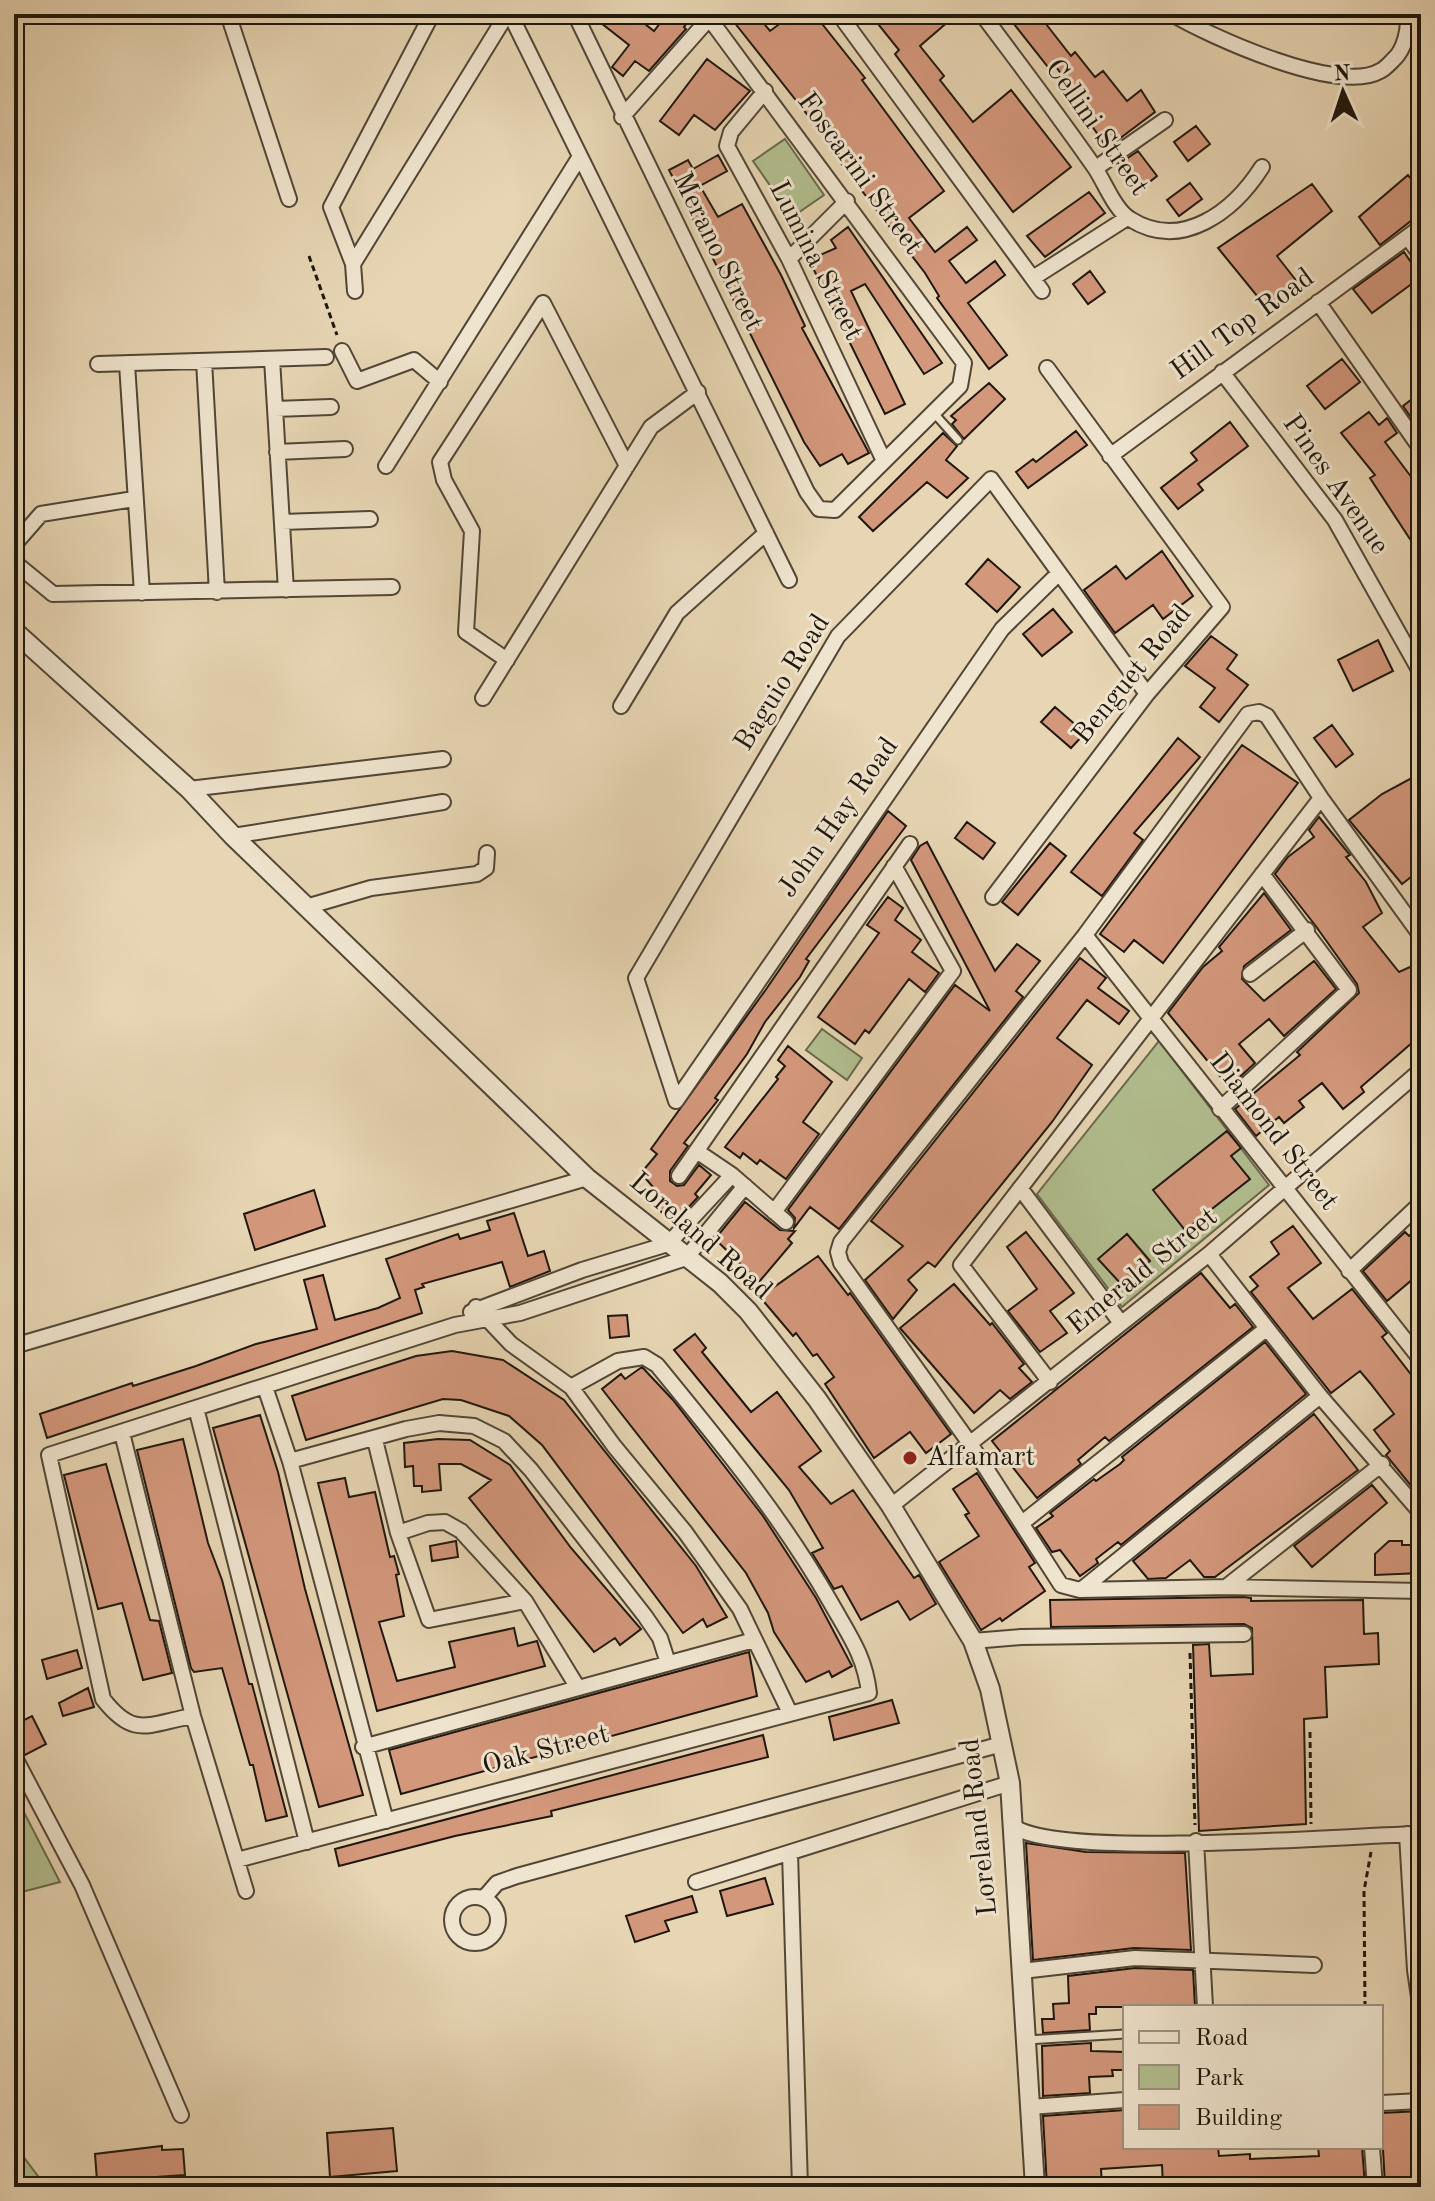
<svg xmlns="http://www.w3.org/2000/svg" width="1435" height="2201" font-family="'Old Standard TT',serif">
<style>
.green{fill:#b2be8f;stroke:#686a4e;stroke-width:2}
.lines{fill:none;stroke-linecap:round;stroke-linejoin:round}
.stream{stroke:#67786a;stroke-width:6}
.building{fill:#d3977c;stroke:#1f170c;stroke-width:2}
.service-casing{stroke:#514636;stroke-width:11}
.minor-casing{stroke:#514636;stroke-width:18}
.tertiary-casing{stroke:#514636;stroke-width:22}
.path{stroke:#1f170c;stroke-width:3;stroke-dasharray:6 4;stroke-linecap:butt}
.service{stroke:#efe4ce;stroke-width:7}
.minor{stroke:#efe4ce;stroke-width:14}
.tertiary{stroke:#efe4ce;stroke-width:18}
.poi-dot{fill:#8f2418;stroke:#efe4ce;stroke-width:3}
.labels{text-anchor:middle;dominant-baseline:central;stroke-width:6;stroke-linejoin:round;paint-order:stroke}
.street-label{font-size:28px;fill:#1f170c;stroke:#efe4ce}
.poi-label{font-size:28px;fill:#1f170c;stroke:#efe4ce;text-anchor:start}
</style>
<rect width="100%" height="100%" fill="#e7d5b3"/>
<filter id="stains"><feTurbulence type="fractalNoise" baseFrequency=".0025" numOctaves="4"/><feColorMatrix values="0 0 0 0 .2 0 0 0 0 .09 0 0 0 0 .02 0 0 0 .5 -.17"/></filter>
<radialGradient id="worn" r=".72"><stop offset=".6" stop-color="#630" stop-opacity="0"/><stop offset="1" stop-color="#630" stop-opacity=".3"/></radialGradient>
<path class="green" d="M785,139L824,195L792,217L753,161Z
M822,1029L862,1058L847,1080L806,1050Z
M1159,1041L1269,1185L1122,1307L1037,1194Z
M14,1793L60,1882L14,1894Z
M14,2144L46,2187H14Z"/>
<g class="lines">
<path class="stream" d="M14,824L18,823"/>
</g>
<path class="building" d="M608,14H632L654,31L667,14H694L684,27L686,29L649,71L635,61L623,76L612,67L629,45L601,23Z
M744,14H756L770,31L793,14H819L826,23L823,25L865,78L862,80L944,191L909,218L935,252L967,227L977,240L949,261L966,283L995,261L1005,275L968,303L1007,355L989,369L937,298L939,296L925,273L833,153L836,151L734,22Z
M891,14H957L920,46L944,76L940,80L973,122L1011,90L1071,167L1013,212L895,54L899,50L878,24Z
M1006,14H1058L1046,24L1071,56L1075,52L1095,77L1103,71L1127,101L1141,90L1155,112L1107,148L1071,95L1075,92L1053,63L1048,67Z
M707,59L750,91L715,130L694,115L679,135L660,121Z
M1196,126L1210,144L1188,161L1174,142Z
M1138,151L1157,176L1138,191L1119,164Z
M718,155L727,171L700,186L718,217L742,204L781,275L805,326L802,328L869,453L848,464L842,454L820,466L804,442L669,170L688,160L693,169Z
M1408,175L1421,192V213L1380,245L1359,217Z
M1190,183L1202,199L1179,216L1167,200Z
M1312,184L1332,211L1277,256L1302,288L1271,313L1218,248Z
M1089,192L1105,213L1045,257L1027,236Z
M848,227L942,363L924,374L865,284L851,291L905,404L885,414L809,260L836,248L831,240Z
M1404,252L1421,277L1372,313L1353,289Z
M1090,271L1105,292L1088,304L1073,284Z
M1342,359L1360,382L1325,409L1307,386Z
M989,383L1005,399L964,439L952,424L956,420L951,416Z
M1421,392V432L1403,406Z
M1369,412L1379,425L1387,418L1397,433L1385,442L1421,490V556L1370,478L1375,475L1341,433Z
M1230,422L1248,446L1198,484L1203,490L1178,509L1161,488L1197,460L1191,453Z
M1076,431L1087,445L1028,488L1016,472L1033,459L1036,462Z
M943,433L957,446L946,460L968,478L947,498L927,482L873,531L859,517Z
M1162,551L1193,596L1163,619L1153,605L1115,633L1084,590L1116,566L1126,579Z
M988,559L1020,587L997,612L966,584Z
M1053,609L1072,632L1042,656L1023,634Z
M1211,636L1237,655L1227,669L1248,685L1219,722L1200,707L1215,688L1185,666Z
M1378,640L1393,671L1353,691L1338,660Z
M1055,707L1085,733L1071,748L1041,722Z
M1332,725L1353,754L1336,767L1314,738Z
M1178,738L1200,757L1134,833L1143,840L1102,896L1071,872Z
M1242,745L1298,783L1163,963L1134,940L1124,952L1100,934Z
M1421,773V869L1402,884L1349,820L1382,794Z
M888,811L906,826L806,959L809,961L800,977L765,1022L747,1054L715,1098L718,1100L684,1143L688,1146L670,1171V1181L677,1186L684,1185L699,1165L711,1175L695,1194L698,1197L674,1223L657,1208L664,1200L641,1173L657,1154L651,1149L767,988Z
M1319,817L1350,855L1346,857L1366,882L1382,913L1363,927L1399,972L1421,962V1035L1361,1087L1364,1092L1343,1109L1322,1083L1299,1101L1304,1107L1284,1123L1279,1117L1256,1136L1235,1109L1300,1055L1297,1052L1359,993L1357,984L1315,925L1275,874L1288,857L1314,837L1309,830Z
M967,822L995,843L983,859L955,838Z
M927,842L995,971L1017,944L1040,961L1016,991L1023,997L839,1229L810,1207L794,1228L795,1218L788,1210L955,985L990,1011L911,860L920,846Z
M1050,843L1066,856L1018,915L1002,902Z
M1264,893L1291,930L1244,966L1242,979L1264,1001L1314,961L1336,989L1284,1036L1269,1019L1239,1044L1255,1063L1229,1087L1168,1013L1203,967L1222,951L1219,947Z
M888,897L903,908L895,920L921,940L912,952L939,973L925,992L909,979L869,1033L865,1030L855,1044L818,1017L879,933L867,925Z
M1080,958L1106,978L1098,988L1129,1011L1119,1024L1087,1000L1057,1038L1092,1065L1052,1122L935,1267L928,1262L908,1280L917,1290L893,1319L865,1280L903,1246L871,1221Z
M788,1046L832,1082L803,1122L819,1134L786,1179L760,1160L757,1164L743,1153L740,1158L725,1147L778,1079L776,1077L785,1066L778,1060Z
M1227,1131L1241,1148L1231,1156L1250,1179L1185,1230L1153,1190Z
M314,1190L325,1226L255,1250L244,1214Z
M745,1202L780,1230L795,1231L788,1239L792,1243L759,1282L715,1239Z
M514,1213L528,1256L544,1251L550,1271L510,1287L502,1262L422,1284L424,1287L415,1290L422,1313L47,1438L40,1414L132,1383L133,1386L196,1366L256,1344L317,1329L304,1280L323,1275L335,1320L378,1308L400,1298L386,1259L458,1234L460,1239L490,1230L487,1221Z
M1293,1226L1321,1263L1288,1288L1313,1319L1352,1289L1387,1333L1382,1337L1416,1381L1413,1384L1421,1394V1498L1386,1455L1390,1451L1374,1430L1394,1414L1370,1383L1360,1371L1331,1393L1251,1292L1258,1286L1250,1277L1279,1254L1271,1242Z
M1421,1226V1288L1413,1279L1387,1301L1363,1271L1405,1232L1409,1236Z
M1026,1232L1074,1293L1050,1311L1067,1333L1040,1352L1008,1311L1037,1289L1007,1247Z
M1127,1234L1150,1261L1122,1285L1098,1259Z
M818,1256L848,1295L850,1293L951,1434L926,1453L910,1432L874,1458L825,1384L834,1377L817,1354L813,1356L796,1333L793,1336L760,1297Z
M1201,1273L1230,1308L1235,1304L1253,1327L1109,1441L1105,1437L1078,1460L1081,1464L1037,1498L992,1441Z
M954,1284L990,1325L992,1323L1024,1364L1019,1368L1032,1382L1010,1399L1000,1390L974,1413L900,1328Z
M627,1315L629,1336L610,1338L608,1316Z
M695,1334L706,1348L702,1352L751,1412L777,1392L821,1451L799,1467L831,1504L853,1490L914,1578L919,1575L936,1604L910,1620L898,1601L861,1620L842,1586L834,1589L812,1553L823,1548L789,1490L674,1350Z
M1265,1342L1306,1394L1121,1545L1118,1542L1096,1559L1098,1563L1080,1576L1060,1550L1052,1552L1036,1528L1053,1516L1050,1513L1094,1479L1096,1481L1120,1464L1124,1460L1122,1457Z
M452,1351L503,1360L564,1400L696,1566L727,1617L707,1627L703,1619L683,1633L542,1445L509,1416L461,1400L443,1399L306,1440L292,1396L416,1356Z
M642,1367L673,1400L763,1516L816,1598L852,1666L832,1677L829,1671L806,1682L774,1632L768,1613L746,1573L602,1389L621,1374L625,1379Z
M1314,1414L1358,1470L1215,1577H1204L1190,1560L1166,1578L1148,1579L1133,1561Z
M260,1415L278,1472L305,1589L363,1795L319,1807L213,1428Z
M183,1439L208,1543L222,1580L249,1684H252L287,1816L266,1821L253,1765H250L222,1668L194,1672L191,1668L137,1450Z
M438,1439L470,1440L510,1465L571,1548L641,1629L620,1645L615,1638L594,1652L469,1498L491,1480L461,1464H439L441,1490L422,1492V1486H414L413,1466L405,1467L404,1443Z
M106,1464L150,1620L159,1621L172,1673L143,1680L122,1603L98,1609L64,1475Z
M977,1473L1035,1563L1029,1567L1045,1591L1002,1621L1000,1618L981,1630L939,1562L979,1536L965,1515L969,1513L953,1489Z
M345,1478L349,1497L375,1492L390,1557L394,1556L399,1574L396,1575L404,1616L379,1622L397,1681L455,1667L449,1642L514,1628L518,1646L537,1641L545,1666L377,1711L318,1483Z
M1372,1485L1387,1503L1312,1567L1294,1546Z
M456,1541L458,1557L432,1561L430,1546Z
M1389,1541H1402V1545H1420L1421,1573L1375,1575V1554Z
M1244,1597L1251,1598V1601L1363,1600L1364,1634L1378,1633L1379,1664L1325,1667L1327,1717L1304,1719L1306,1824L1199,1831L1193,1645L1209,1644L1211,1676L1253,1674L1252,1628L1244,1624L1051,1627L1050,1600Z
M77,1650L82,1668L47,1679L42,1660Z
M749,1652L757,1696L401,1794L389,1750Z
M88,1688L94,1707L63,1716L59,1703Z
M892,1700L899,1723L834,1740L829,1717Z
M32,1716L46,1744L25,1755L14,1737V1725Z
M763,1735L768,1757L551,1811L552,1816L455,1836L339,1866L335,1849Z
M1026,1843L1086,1852L1185,1853L1191,1950L1134,1948L1033,1960Z
M765,1878L773,1904L727,1916L720,1891Z
M692,1896L697,1912L665,1921L669,1931L635,1942L626,1916Z
M1135,1968L1193,1970L1195,2007H1096V2014H1089L1090,2030L1043,2033L1042,2019H1054L1053,2004L1069,2003L1068,1976Z
M1091,2043V2051L1125,2052V2070H1112L1113,2076L1089,2077L1090,2093L1043,2096L1042,2046Z
M1125,2110V2147H1218L1219,2156L1250,2154V2159L1319,2156L1318,2147H1362L1365,2186L1163,2187L1162,2165L1101,2169L1102,2187H1047L1043,2116Z
M1421,2111V2183L1385,2185L1381,2113Z
M393,2128L397,2171L330,2177L327,2133Z
M162,2146V2150L183,2149L185,2175L97,2181L95,2154Z"/>
<g class="lines">
<g class="service-casing">
<path id="service" d="M933,412L958,440
M1027,2040L1125,2034"/>
</g>
<g class="minor-casing">
<path id="minor" d="M228,14L289,199
M510,14L789,580
M575,14L807,492L819,509L835,510L960,386L964,363L709,18
M839,14L1042,291
M982,14C1020,65 1059,116 1095,168C1105,183 1115,210 1130,219C1182,252 1234,211 1262,167
M1172,14C1211,37 1339,95 1380,71C1385,69 1390,63 1394,59C1404,50 1410,28 1407,14
M765,91L731,132L727,146L789,259L884,461
M622,117L713,14
M1096,168L1165,120
M1408,238L1421,255
M789,259L847,201
M353,264L331,207L432,14
M1033,278L1127,218
M355,291L353,264L507,14
M1318,302L1421,449
M342,351L357,381L414,360L440,382
M272,359L286,590
M204,361L217,592
M98,364L326,357
M127,364L142,593
M1222,372L1335,520L1421,673
M275,409L331,407
M277,452L345,449
M1110,456L1421,227
M386,466L579,158
M282,522L370,519
M14,545L41,514L134,499
M14,562L53,594L392,587
M507,660L466,632L472,531L444,480L440,462L543,303L627,466
M483,698L651,427L698,392
M621,706L677,613L766,533
M189,789L443,759
M233,836L443,802
M993,897L1147,694L1222,607L1047,368
M306,907L371,888L477,874L486,868L487,853
M1085,935L1421,1360
M1421,936L1321,798L1267,716L1259,712L1248,714L1085,935L841,1242L838,1252L841,1263L971,1445L1061,1585L1080,1590L1226,1587L1421,1591
M1250,974L1307,930
M676,1101L636,978L838,636L991,479L1147,694
M676,1101L1002,629L1058,574
M1220,1109L1349,990L1262,874
M698,1152L732,1175L786,1222
M679,1176L910,844
M1020,1188L1121,1323
M774,1212L953,971L894,866
M1209,1254L1320,1396L1421,1513
M1349,1271L1421,1203
M476,1307L511,1344L571,1387L614,1446L685,1532L740,1609L790,1713
M471,1312L582,1270L668,1244L732,1175
M14,1346L587,1178
M1050,1382L961,1265L1321,798
M265,1387L290,1461L386,1821
M196,1408L307,1842
M122,1433L193,1716L246,1891
M375,1440L398,1533L429,1620L525,1601
M290,1461L406,1429L439,1423L474,1426L504,1441L531,1470L645,1616L660,1638L668,1663
M891,1506L1209,1254L1421,1070
M1022,1523L1266,1329
M398,1533L428,1523L445,1522L461,1531L525,1601L578,1688
M1226,1587L1382,1464
M1081,1590L1320,1396
M973,1641L1021,1637L1244,1634
M193,1716C148,1724 134,1739 103,1699L49,1455L455,1325L520,1313L686,1258L745,1186
M363,1747L754,1640
M14,1756L82,1885L181,2115
M1013,1826C1058,1860 1349,1835 1421,1834
M1407,1834L1415,1970L1421,2011
M1196,1841L1205,2007
M790,1853L800,2187
M237,1860L869,1693C865,1656 849,1635 831,1603C782,1517 720,1442 657,1365L644,1357L618,1361L571,1387
M696,1882L1010,1783
M452 1920a23 23 0 1 1 46 0a23 23 0 1 1-46 0Z
M484,1898L497,1883L517,1876L1002,1744
M1022,1971L1135,1958L1314,1965
M1381,2103L1421,2101
M1030,2107L1125,2100
M1372,2147L1375,2187"/>
</g>
<g class="tertiary-casing">
<path id="tertiary" d="M14,631L189,789L233,836L587,1178L720,1283L748,1311L817,1399L891,1506L973,1641L990,1689L1010,1783L1035,2187"/>
</g>
<path class="path" d="M309,256L337,335
M1190,1653L1195,1825
M1310,1732L1311,1824
M1365,2007L1364,1891L1371,1852"/>
<use href="#service" class="service"/>
<use href="#minor" class="minor"/>
<use href="#tertiary" class="tertiary"/>
</g>
<circle class="poi-dot" cx="910" cy="1458" r="8"/>
<g class="labels">
<g class="street-label">
<text transform="translate(1096 128) rotate(55)">Cellini Street</text>
<text transform="translate(859 174) rotate(54)">Foscarini Street</text>
<text transform="translate(717 252) rotate(64)">Merano Street</text>
<text transform="translate(815 261) rotate(63)">Lumina Street</text>
<text transform="translate(1243 325) rotate(-36)">Hill Top Road</text>
<text transform="translate(1335 485) rotate(55)">Pines Avenue</text>
<text transform="translate(1133 675) rotate(-51)">Benguet Road</text>
<text transform="translate(783 683) rotate(-58)">Baguio Road</text>
<text transform="translate(839 818) rotate(-55)">John Hay Road</text>
<text transform="translate(1273 1132) rotate(52)">Diamond Street</text>
<text transform="translate(700 1237) rotate(41)">Loreland Road</text>
<text transform="translate(1143 1272) rotate(-39)">Emerald Street</text>
<text transform="translate(546 1751) rotate(-15)">Oak Street</text>
<text transform="translate(980 1827) rotate(-96)">Loreland Road</text>
</g>
<g class="poi-label">
<text x="926" y="1458">Alfamart</text>
</g>
</g>
<rect width="1435" height="2201" fill="none" stroke="#e7d5b3" stroke-width="48"/>
<rect x="16" y="16" width="1403" height="2169" fill="none" stroke="#1f170c" stroke-width="4"/>
<rect x="24" y="24" width="1387" height="2153" fill="none" stroke="#1f170c" stroke-width="2"/>
<rect x="1123" y="2005" width="260" height="144" fill="#efe4ce" stroke="#9c9280" stroke-width="2"/>
<rect x="1139" y="2031" width="40" height="12" fill="#efe4ce" stroke="#9c9280" stroke-width="2"/>
<text x="1195" y="2045" font-size="24" fill="#1f170c">Road</text>
<rect x="1139" y="2065" width="40" height="24" fill="#b2be8f" stroke="#9c9280" stroke-width="2"/>
<text x="1195" y="2085" font-size="24" fill="#1f170c">Park</text>
<rect x="1139" y="2105" width="40" height="24" fill="#d3977c" stroke="#9c9280" stroke-width="2"/>
<text x="1195" y="2125" font-size="24" fill="#1f170c">Building</text>
<g transform="translate(1343 92) rotate(357)" stroke="#efe4ce" stroke-width="6" paint-order="stroke">
<path d="M0-6L14 30L0 20L-14 30Z" fill="#1f170c"/>
<text y="-12" font-size="22" font-weight="bold" text-anchor="middle" fill="#1f170c">N</text>
</g>
<rect width="100%" height="100%" filter="url(#stains)"/>
<rect width="100%" height="100%" fill="url(#worn)"/>
</svg>
